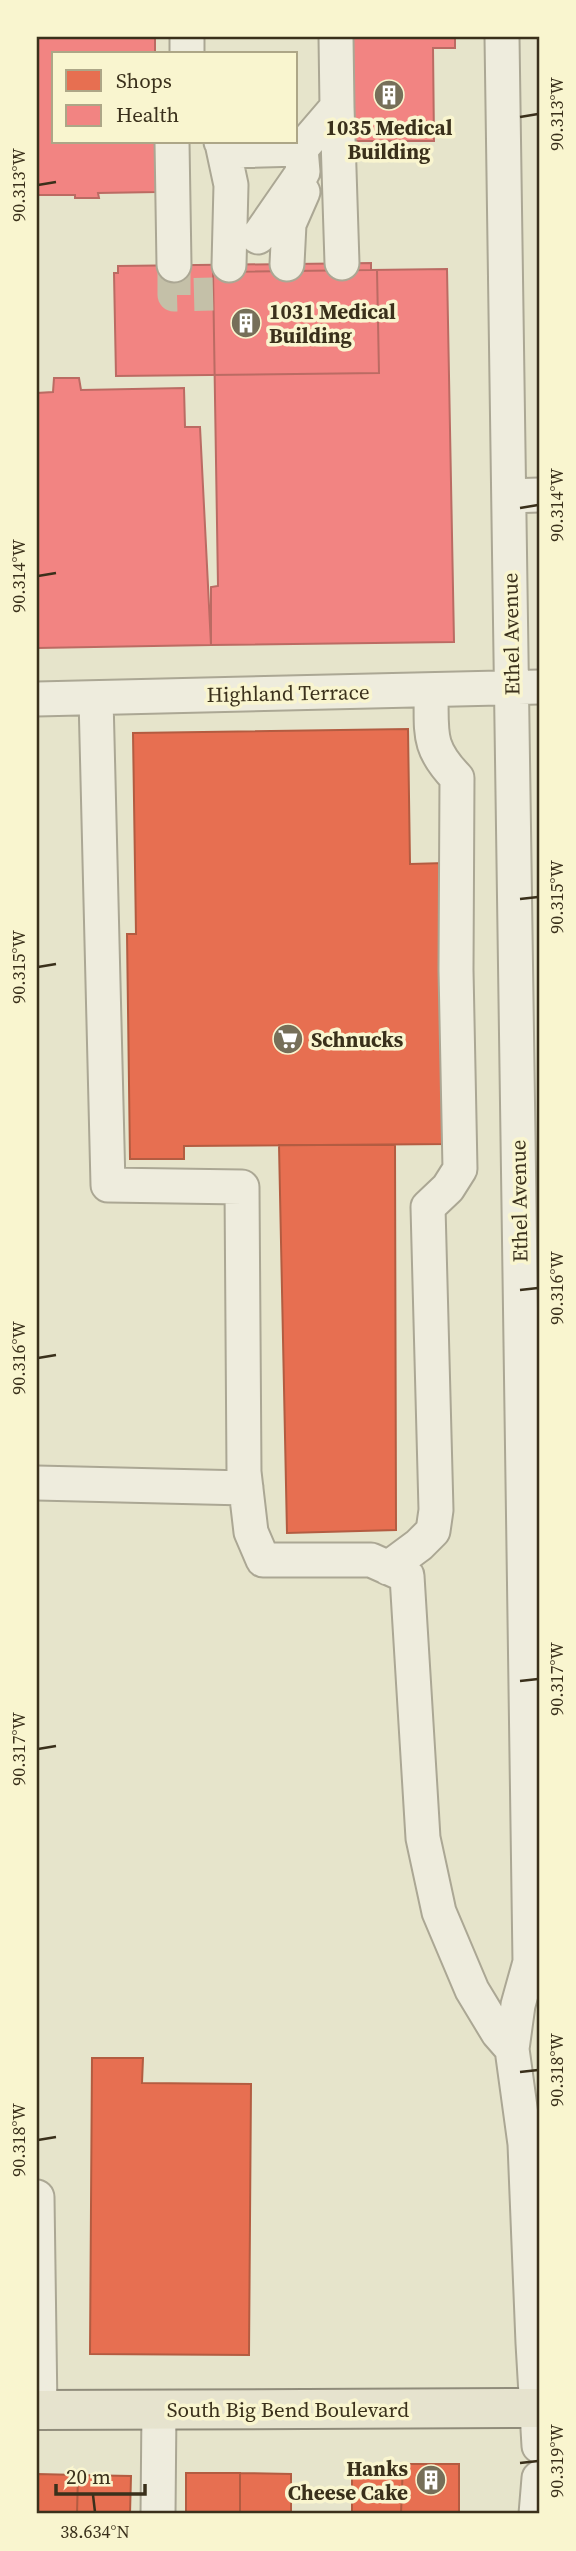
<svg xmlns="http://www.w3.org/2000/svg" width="576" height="2551" font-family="'Source Serif 4',serif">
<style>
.shops{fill:#e76f51;stroke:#b35c41;stroke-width:2}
.health{fill:#f28482;stroke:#bb6b63;stroke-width:2}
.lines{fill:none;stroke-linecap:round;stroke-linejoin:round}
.minor-tunnel{stroke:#c4c0a8;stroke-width:33;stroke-dasharray:33 17;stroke-linecap:butt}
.minor-casing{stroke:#aba794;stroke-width:37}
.major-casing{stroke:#908c7b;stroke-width:42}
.minor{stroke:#eeecdd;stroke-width:33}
.major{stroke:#e6e3ce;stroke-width:38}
.ticks{fill:none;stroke:#3a301b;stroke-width:2.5}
.labels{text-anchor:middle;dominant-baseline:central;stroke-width:7;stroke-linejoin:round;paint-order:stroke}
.poi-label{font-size:21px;font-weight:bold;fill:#3a301b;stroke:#f9f5cf;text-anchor:start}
.street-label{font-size:21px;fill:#3a301b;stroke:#f9f5cf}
.neatline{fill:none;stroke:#3a301b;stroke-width:2.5}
.ticks-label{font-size:18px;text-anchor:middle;fill:#3a301b}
</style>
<rect width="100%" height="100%" fill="#e6e4cb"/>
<path class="shops" d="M408,729L410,864L445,863L449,1144L184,1146V1159H130L127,934H136L133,733Z
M279,1145H395L396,1530L287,1533Z
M92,2058H143L142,2083L251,2084L249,2355L90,2354Z
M352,2464H403L401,2514H352Z
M403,2464H459V2514H401Z
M186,2473H240V2514H186Z
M240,2473L291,2474V2514H240Z
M37,2474L78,2475L77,2514H37Z
M78,2475L131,2476L130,2514H77Z"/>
<path class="health" d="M37,37H155V54H54V142H156L157,192L98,193L99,198H75V195H37Z
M344,37H455V48H433L434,141H345Z
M371,263V270H377L379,373L116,376L114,273H118V266Z
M447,269L454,642L211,645V587L218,586L213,272Z
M54,378H79L81,390L184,388L185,427H200L211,645L37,648V393L53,392Z"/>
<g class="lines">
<path class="minor-tunnel" d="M174,265V295L213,294"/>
<g class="minor-casing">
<path id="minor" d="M187,37V54
M502,37L530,1962L518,2005L512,2049L525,2144L533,2343L539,2446
M337,107L342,263
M172,142L174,265
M221,142L230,151L301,149L337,107L336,37
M222,143L231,185L229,265
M258,237L303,172L301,149
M287,264L289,224L303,192
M509,496L539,495
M96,698L108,1185L242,1187L244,1472L251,1532L263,1560H371L407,1576L423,1838L439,1912L472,1990L498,2033L512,2049
M37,699L539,687
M37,1483L246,1488
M388,1568L419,1545L433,1531L436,1510L428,1207L448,1188L460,1169L456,970L457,778C426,746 432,732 431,690
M37,2197L40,2410
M158,2514L159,2409
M536,2514L539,2478"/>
</g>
<g class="major-casing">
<path id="major" d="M37,2410L539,2408"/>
</g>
<use href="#minor" class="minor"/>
<use href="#major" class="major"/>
</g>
<path class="ticks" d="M520,117L538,114M38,185L56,182M520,508L538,505M38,576L56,573M520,899L538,897M38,967L56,964M520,1290L538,1288M38,1358L56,1355M520,1681L538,1679M38,1749L56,1746M520,2072L538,2070M38,2140L56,2137M520,2463L538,2461M93,2495L95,2512"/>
<defs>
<g id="building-disc" transform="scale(1.575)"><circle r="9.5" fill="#766f59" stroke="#f9f5cf"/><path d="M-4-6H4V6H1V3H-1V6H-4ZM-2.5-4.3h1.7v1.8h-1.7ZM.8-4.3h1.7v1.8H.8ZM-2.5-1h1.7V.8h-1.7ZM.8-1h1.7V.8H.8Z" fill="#fff"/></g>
<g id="supermarket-disc" transform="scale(1.575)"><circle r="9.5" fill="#766f59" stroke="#f9f5cf"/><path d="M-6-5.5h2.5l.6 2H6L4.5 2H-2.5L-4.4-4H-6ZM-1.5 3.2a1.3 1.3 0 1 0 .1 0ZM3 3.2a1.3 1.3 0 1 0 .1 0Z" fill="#fff"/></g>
</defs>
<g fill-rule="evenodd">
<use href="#building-disc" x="389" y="95"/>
<use href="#building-disc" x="246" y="323"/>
<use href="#supermarket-disc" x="288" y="1039"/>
<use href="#building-disc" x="431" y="2480"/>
</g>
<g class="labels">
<g class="poi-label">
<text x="389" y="127" text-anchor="middle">1035 Medical<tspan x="389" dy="24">Building</tspan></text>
<text x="269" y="311">1031 Medical<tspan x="269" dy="24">Building</tspan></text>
<text x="311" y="1039">Schnucks</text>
<text x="408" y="2468" text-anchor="end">Hanks<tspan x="408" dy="24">Cheese Cake</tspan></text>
</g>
<g class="street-label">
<text transform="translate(511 634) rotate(-91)">Ethel Avenue</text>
<text transform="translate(288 693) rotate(-1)">Highland Terrace</text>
<text transform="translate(519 1201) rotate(-91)">Ethel Avenue</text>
<text x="288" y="2409">South Big Bend Boulevard</text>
</g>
</g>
<rect width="576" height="2551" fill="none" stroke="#f9f5cf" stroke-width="77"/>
<rect x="52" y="52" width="245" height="91" fill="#f9f5cf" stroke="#ada687" stroke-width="2"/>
<rect x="66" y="70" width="35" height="21" fill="#e76f51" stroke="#ada687" stroke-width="2"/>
<text x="116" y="88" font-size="21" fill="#3a301b">Shops</text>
<rect x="66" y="105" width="35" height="21" fill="#f28482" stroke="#ada687" stroke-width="2"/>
<text x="116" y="122" font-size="21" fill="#3a301b">Health</text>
<path d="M56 2484v10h89v-10" fill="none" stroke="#3a301b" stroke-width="3.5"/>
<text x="66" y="2484" font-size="21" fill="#3a301b" stroke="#f9f5cf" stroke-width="5" paint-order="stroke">20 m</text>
<rect x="38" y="38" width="500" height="2474" class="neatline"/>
<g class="ticks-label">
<text transform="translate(557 114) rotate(-90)" y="6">90.313°W</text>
<text transform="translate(19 185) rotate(-90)" y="6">90.313°W</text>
<text transform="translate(557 505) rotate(-90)" y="6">90.314°W</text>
<text transform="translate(19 576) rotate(-90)" y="6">90.314°W</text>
<text transform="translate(557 897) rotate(-90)" y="6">90.315°W</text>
<text transform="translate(19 967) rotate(-90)" y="6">90.315°W</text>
<text transform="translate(557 1288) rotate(-90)" y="6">90.316°W</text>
<text transform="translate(19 1358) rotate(-90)" y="6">90.316°W</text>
<text transform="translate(557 1679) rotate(-90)" y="6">90.317°W</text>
<text transform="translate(19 1749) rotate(-90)" y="6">90.317°W</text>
<text transform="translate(557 2070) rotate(-90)" y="6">90.318°W</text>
<text transform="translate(19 2140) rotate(-90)" y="6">90.318°W</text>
<text transform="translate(557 2461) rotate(-90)" y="6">90.319°W</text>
<text x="95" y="2538">38.634°N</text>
</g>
</svg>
